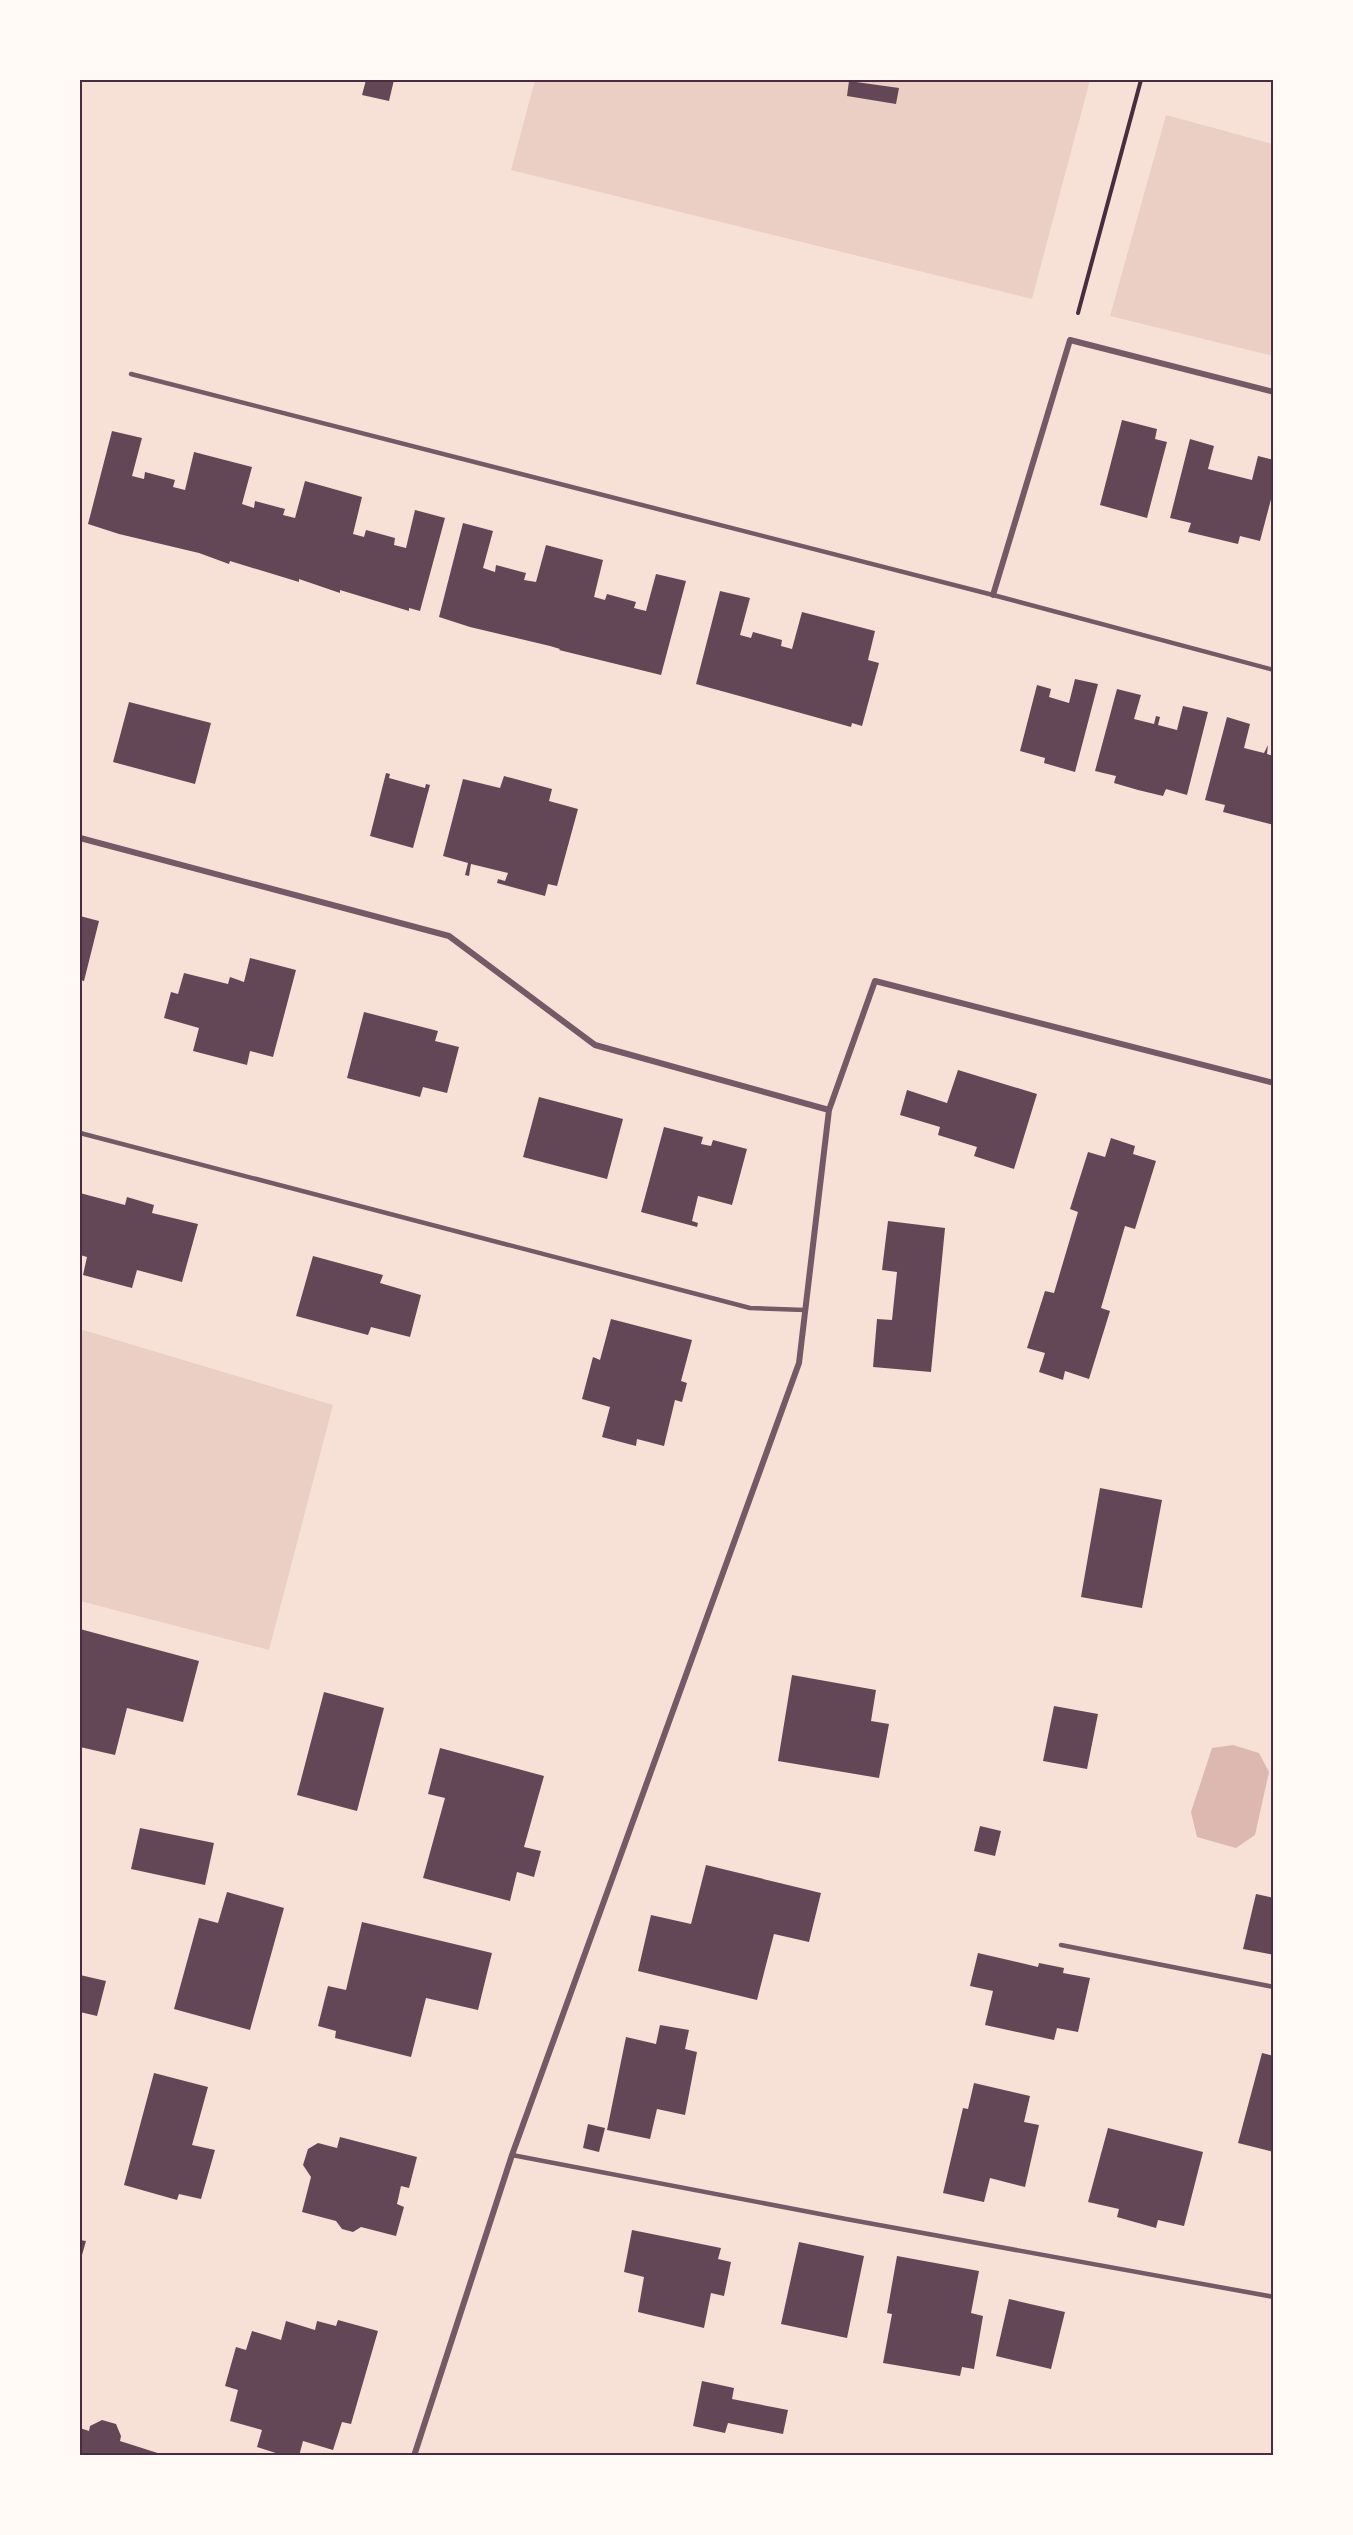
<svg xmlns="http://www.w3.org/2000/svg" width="1353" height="2535" font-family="Figtree,sans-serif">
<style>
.green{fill:#ebcfc5}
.water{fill:#dcb8b0}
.building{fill:#644757}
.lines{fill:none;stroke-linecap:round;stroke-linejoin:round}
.path{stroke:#4a2c40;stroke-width:4}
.service{stroke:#755966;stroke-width:4.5}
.minor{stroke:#755966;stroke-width:6}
.neatline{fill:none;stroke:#4a2c40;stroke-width:2}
</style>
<rect width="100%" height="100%" fill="#f7e1d7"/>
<path class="green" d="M535,80H1090L1032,299L511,170Z
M1166,115L1273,144V356L1110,316Z
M80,1329L333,1405L269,1650L80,1601Z"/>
<path class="water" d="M1233,1745L1259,1753L1269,1772L1255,1835L1236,1848L1197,1837L1191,1812L1212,1748Z"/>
<path class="building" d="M366,80H394L389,101L362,95Z
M849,81L899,88L896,104L847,96Z
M1122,420L1157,429L1155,439L1167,442L1147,518L1100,505Z
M112,431L142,438L132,476L144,479L145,472L175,480L173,487L185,490L194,452L252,467L242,504L254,508L255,501L285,509L283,515L295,518L305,481L362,497L353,534L364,537L366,530L395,538L394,545L406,548L415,510L445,518L420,611L409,608V611L340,590V593L299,579V582L230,561L229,564L199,553L119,534L88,524Z
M1190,439L1214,446L1208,469L1252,480L1258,456L1274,460V488L1260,541L1240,536L1238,544L1188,532L1191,523L1170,518Z
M463,523L493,531L483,568L495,572L496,565L526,573L524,580L536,582L546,545L603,560L594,597L605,600L607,594L636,602L634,608L646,611L656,574L686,581L661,675L559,650L560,649L550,646L470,627L439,617Z
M720,591L750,598L740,635L751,638L753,632L782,640L781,646L792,649L802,612L875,631L868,660L879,663L862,726L852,723L851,727L696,684Z
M1075,679L1098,684L1075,772L1044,763L1045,758L1020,751L1037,685L1051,689L1049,697L1069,703Z
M1117,689L1141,695L1134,719L1154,724L1156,716L1160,717L1158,725L1177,730L1183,706L1208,712L1187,795L1166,789L1163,796L1138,790L1114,783L1116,776L1095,771Z
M129,702L211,723L195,784L113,762Z
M1227,717L1250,724L1244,748L1264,753L1268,745L1267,754L1274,756V825L1223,812L1225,805L1205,800Z
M386,773L390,774L389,778L425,788L426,784L430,785L413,848L370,836Z
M504,776L552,789L549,801L578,809L557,886L548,884L545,896L497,883L498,879L505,881L508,873L471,864L469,876L465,875L468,863L443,856L463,779L500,788Z
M80,916L99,921L84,981L80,980Z
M250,958L296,970L273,1057L250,1051L247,1065L193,1051L199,1028L164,1018L171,992L178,994L184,973L228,984L230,977L244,982Z
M364,1012L438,1031L435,1041L459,1047L447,1093L423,1087L420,1097L347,1078Z
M958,1070L1037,1094L1014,1169L974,1156L977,1147L938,1135L940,1127L900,1115L907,1090L947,1103Z
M539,1097L623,1119L607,1179L523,1157Z
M664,1127L703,1137L701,1144L711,1146L713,1140L747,1149L732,1205L698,1196L692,1221L698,1223L697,1227L641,1212Z
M1111,1138L1135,1146L1133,1154L1156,1161L1135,1229L1125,1226L1101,1308L1110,1311L1089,1379L1065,1371L1063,1380L1039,1372L1045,1353L1027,1348L1045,1291L1054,1293L1078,1212L1070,1209L1088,1152L1105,1157Z
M80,1193L125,1205L127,1197L154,1205L152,1213L198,1224L182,1282L137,1270L132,1288L83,1275L87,1257L80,1255Z
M888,1221L945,1228L931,1372L873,1367L877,1319L892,1320L897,1272L882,1270Z
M313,1256L383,1275L380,1283L421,1295L410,1337L371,1327L368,1335L296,1316Z
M611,1319L692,1340L681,1381L687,1383L682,1402L675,1400L664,1446L637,1439L636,1446L602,1437L610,1407L582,1399L593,1357L600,1360Z
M1100,1488L1162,1500L1142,1608L1081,1597Z
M80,1629L199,1661L183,1722L127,1708L115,1755L80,1747Z
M792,1675L876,1690L871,1721L889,1724L879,1778L778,1761Z
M324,1692L384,1708L357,1811L297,1795Z
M1054,1706L1098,1714L1087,1769L1043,1761Z
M440,1748L544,1776L524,1847L541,1851L534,1877L517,1872L510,1901L423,1878L445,1798L428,1794Z
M980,1826L1001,1831L995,1856L974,1851Z
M140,1828L214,1843L205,1885L131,1869Z
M706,1865L821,1893L809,1942L774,1934L757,2000L638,1971L651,1915L691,1924Z
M227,1892L284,1908L250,2030L174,2009L199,1918L218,1923Z
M1256,1894L1274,1898V1955L1243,1949Z
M362,1922L492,1953L478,2010L426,1998L411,2057L335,2038L336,2031L318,2026L328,1986L346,1990Z
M978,1953L1038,1967L1039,1963L1064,1968L1063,1973L1090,1978L1078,2032L1057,2028L1054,2040L985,2025L993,1991L970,1986Z
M80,1975L106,1981L97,2016L80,2012Z
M660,2025L689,2030L685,2049L697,2052L685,2115L657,2109L650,2139L607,2130L626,2037L656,2044Z
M1262,2053L1274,2056V2152L1238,2143Z
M154,2073L208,2087L192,2145L215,2150L201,2199L179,2194L177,2200L124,2185Z
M974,2083L1030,2096L1024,2122L1039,2125L1025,2187L990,2178L984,2202L943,2193L963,2108L968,2109Z
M588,2124L605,2128L599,2152L583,2148Z
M1108,2128L1203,2152L1184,2226L1158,2220L1156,2228L1117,2217L1119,2209L1088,2202Z
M340,2137L417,2157L409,2188L401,2186L397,2204L404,2207L396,2236L361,2227L353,2232L342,2229L336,2221L302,2212L311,2177L303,2165L308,2149L318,2143L337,2148Z
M632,2230L721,2248L718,2259L731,2262L724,2296L711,2293L704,2328L638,2312L644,2277L624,2272Z
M80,2240L86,2241L80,2262Z
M799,2242L864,2256L847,2338L781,2324Z
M897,2256L979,2271L971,2313L983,2316L974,2369L962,2367L960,2376L883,2363L892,2314L887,2313Z
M1009,2299L1065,2312L1051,2369L996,2356Z
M338,2320L378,2331L351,2424L342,2422L333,2450L303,2441L299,2456H285L257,2447L262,2430L230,2421L238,2390L225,2386L236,2347L246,2350L252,2331L281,2340L286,2321L315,2330L317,2321L336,2326Z
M702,2381L734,2388L732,2399L788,2410L783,2434L728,2423L725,2433L693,2426Z
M102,2420L116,2424L121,2436L120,2441L167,2456H80V2428L89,2431L90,2426Z"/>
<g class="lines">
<path class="path" d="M1078,313L1141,80"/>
<path class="service" d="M131,374L993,595L1274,670
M80,1133L750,1308L805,1310
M1061,1945L1274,1987
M512,2155L846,2219L1274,2297"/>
<path class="minor" d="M993,595L1070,340L1274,392
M80,838L449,936L595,1045L829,1110
M414,2456L512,2155L799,1363L829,1110L875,981L1274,1083"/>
</g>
<rect width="1353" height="2535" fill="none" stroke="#fffaf5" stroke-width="162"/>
<rect x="81" y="81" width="1191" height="2373" class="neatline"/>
</svg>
